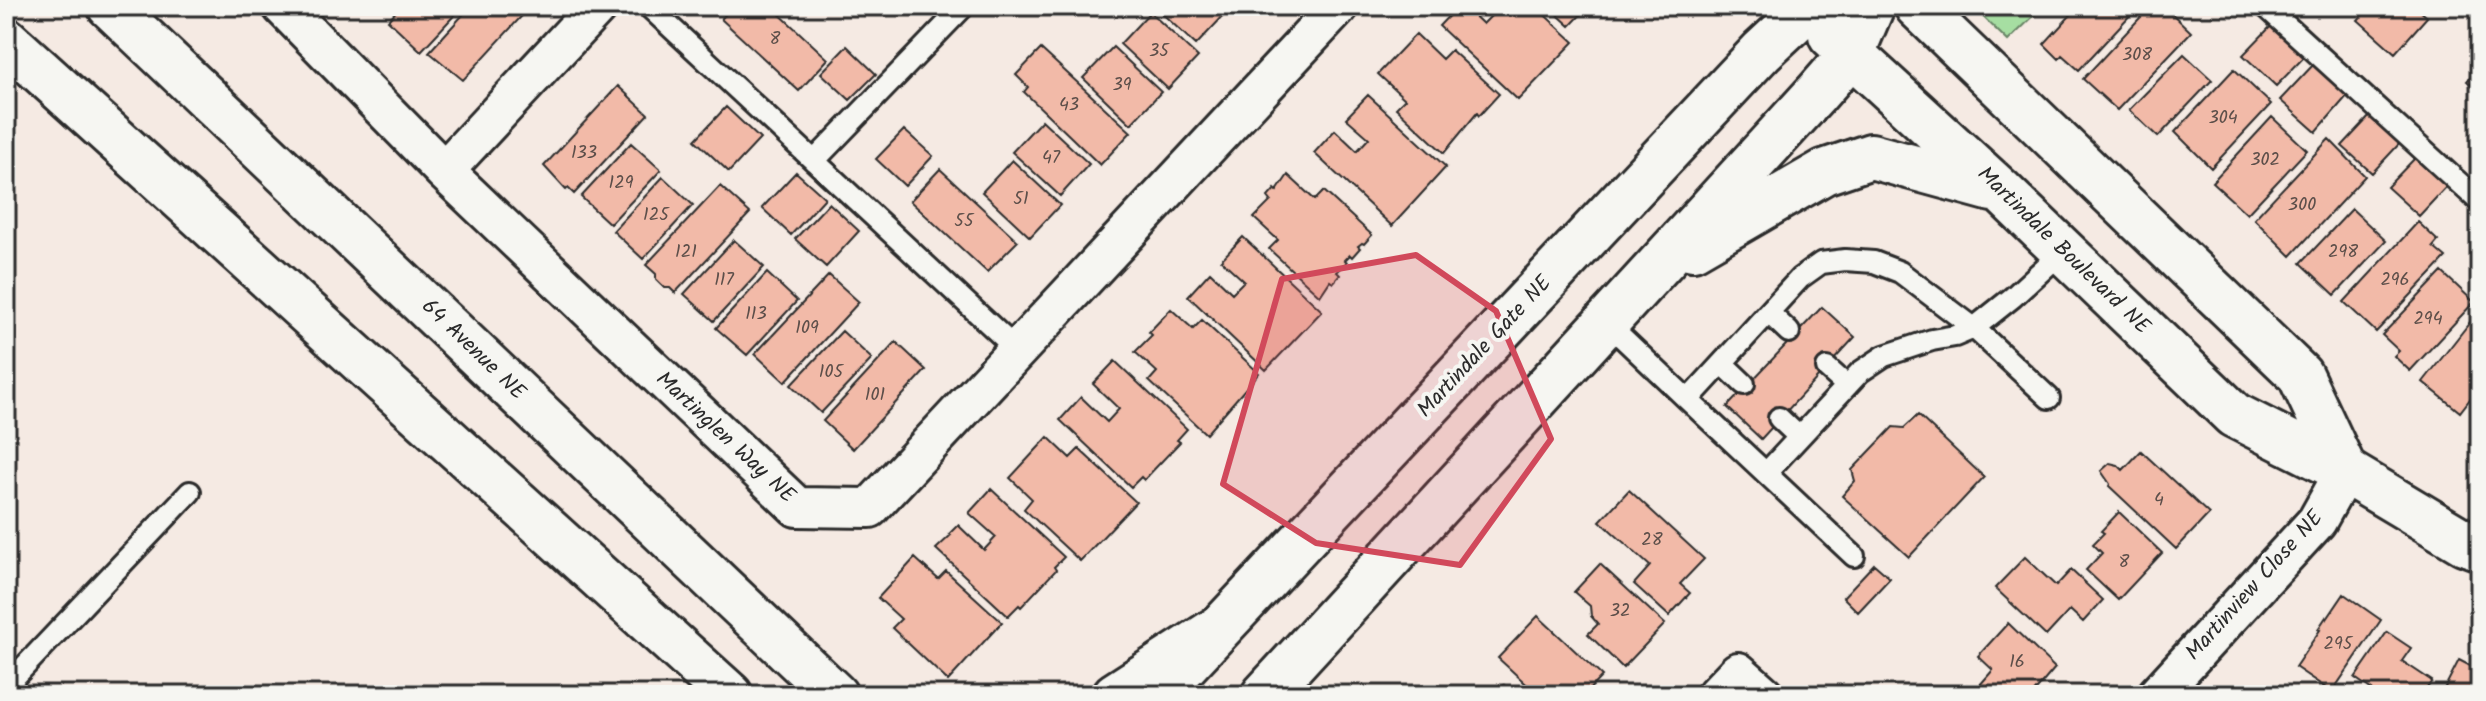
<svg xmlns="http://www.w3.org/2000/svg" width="2486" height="701" font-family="Kalam,sans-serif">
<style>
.green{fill:#a6dea2;stroke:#688466;stroke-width:2}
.building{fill:#f2baa8;stroke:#2b2b2b;stroke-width:2}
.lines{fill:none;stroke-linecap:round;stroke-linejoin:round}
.service-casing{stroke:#2b2b2b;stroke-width:26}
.minor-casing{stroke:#2b2b2b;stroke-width:44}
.tertiary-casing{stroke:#2b2b2b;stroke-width:50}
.secondary-casing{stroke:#2b2b2b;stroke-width:50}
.service{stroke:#f6f6f2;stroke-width:20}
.minor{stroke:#f6f6f2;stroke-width:38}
.tertiary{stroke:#f6f6f2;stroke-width:44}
.secondary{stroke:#f6f6f2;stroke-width:44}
.marked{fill:#d1495b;fill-opacity:0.2;stroke:#d1495b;stroke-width:6;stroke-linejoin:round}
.labels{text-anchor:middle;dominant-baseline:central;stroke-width:8;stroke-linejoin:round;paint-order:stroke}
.number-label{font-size:18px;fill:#5d4f4a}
.street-label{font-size:22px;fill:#2b2b2b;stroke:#f6f6f2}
</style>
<rect width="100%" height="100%" fill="#f5eae3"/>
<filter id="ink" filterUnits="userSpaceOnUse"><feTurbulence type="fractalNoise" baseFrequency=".0125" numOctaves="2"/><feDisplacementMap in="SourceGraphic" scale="16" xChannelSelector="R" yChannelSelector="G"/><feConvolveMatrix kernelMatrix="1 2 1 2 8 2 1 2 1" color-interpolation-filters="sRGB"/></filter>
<g filter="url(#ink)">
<path class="green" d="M1972,6H2044L2008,41Z"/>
<path class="building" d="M401,6H463L421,51L388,20Z
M471,6H531L463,80L429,52Z
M734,6H779L775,10L828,59L799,91L721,19Z
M1154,6H1219L1226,13L1196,45Z
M1458,6H1464L1483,24L1495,12L1489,6H1535L1574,42L1518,100L1439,26Z
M1548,6H1589L1570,26Z
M2079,6H2128L2134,11L2079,70L2062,55L2059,59L2044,44Z
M2151,6H2164L2191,32L2117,110L2083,79Z
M2371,6H2415L2427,17L2395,53L2358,20Z
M1150,12L1198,57L1168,89L1120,44Z
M2274,23L2307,54L2276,86L2243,55Z
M1416,34L1442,59L1451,50L1499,94L1479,116L1477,113L1444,153L1396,108L1405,99L1378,74Z
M847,46L876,74L850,100L821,73Z
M1113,47L1161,92L1131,124L1083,78Z
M1041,49L1131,132L1100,165L1024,92L1028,87L1016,75Z
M2184,54L2212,80L2158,137L2129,110Z
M2314,64L2348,95L2316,132L2280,100Z
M2480,67V93L2467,81Z
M2234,69L2271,104L2211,168L2175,132Z
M618,86L648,114L574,194L568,188L566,190L544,166Z
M1368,95L1446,167L1392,226L1314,153L1335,130L1357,151L1369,138L1346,118Z
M726,107L760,139L729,172L695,140Z
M2371,115L2401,142L2372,173L2342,146Z
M2272,117L2307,150L2247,214L2212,182Z
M1042,120L1089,164L1060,196L1012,152Z
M904,130L933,156L905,186L876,159Z
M2329,139L2365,176L2291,256L2254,219Z
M631,143L661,170L610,224L581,197Z
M2417,156L2448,185L2419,216L2387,187Z
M1012,160L1060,205L1030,237L982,192Z
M940,169L1018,241L987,272L910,201Z
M796,172L825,198L791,235L762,208Z
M1288,175L1315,200L1324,191L1372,235L1364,244L1362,243L1358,246L1360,248L1352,257L1350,255L1345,260L1347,262L1337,272L1340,275L1333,283L1330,281L1320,296L1269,249L1278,240L1254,218L1271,201L1268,197L1275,189L1277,191Z
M663,177L693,205L643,259L613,231Z
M720,186L750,213L675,293L670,288H665L656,279V274L646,265Z
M829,203L859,231L826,267L795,239Z
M2352,209L2386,241L2335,295L2301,263Z
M2418,222L2438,241L2433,247L2446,258L2376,332L2344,302Z
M1243,237L1322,311L1266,370L1188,296L1210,272L1232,293L1244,281L1221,260Z
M734,240L764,267L714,321L684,294Z
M2442,272L2474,302L2410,371L2394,356L2399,351L2382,335Z
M767,273L797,301L747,355L716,328Z
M829,275L859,302L785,382L755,354Z
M1822,307L1855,337L1761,439L1727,407Z
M1171,309L1193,329L1202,320L1259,373L1206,434L1149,381L1157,372L1135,352L1152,335L1149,332Z
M2478,312L2480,314V386L2460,412L2423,382Z
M842,331L872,359L821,413L791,385Z
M896,342L926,370L853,449L823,421Z
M1115,361L1187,429L1177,440L1180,442L1144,480L1141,477L1131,487L1060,420L1081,397L1107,422L1119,409L1093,384Z
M1918,415L1984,477L1909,557L1842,496L1855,481L1852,470L1873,448L1893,427L1904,428Z
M1048,437L1070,458L1079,449L1136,502L1080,561L1024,509L1032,499L1010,478Z
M2141,451L2209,514L2176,549L2109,486L2110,484L2101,471L2110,463L2118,465L2123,470Z
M991,489L1064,557L1054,567L1056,570L1021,607L1019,605L1008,616L936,549L951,535L949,534L958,525L984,550L996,537L969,513Z
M1629,490L1704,559L1680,584L1690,593L1669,616L1634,584L1650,566L1600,521Z
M2119,512L2162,553L2118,600L2086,570L2102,553L2093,544L2104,533L2101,531Z
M2025,557L2056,586L2071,570L2103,600L2083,622L2070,610L2046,636L1995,588Z
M915,558L938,579L946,571L1002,622L948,681L892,628L901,619L878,598Z
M1600,564L1665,624L1623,668L1588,634L1598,624L1591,616L1590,606L1574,592Z
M1874,564L1890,578L1858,612L1843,597Z
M2344,594L2381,620L2332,692L2295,667L2320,630L2318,629L2326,617L2327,619Z
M1538,616L1602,676L1584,695H1538L1498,658Z
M2008,623L2055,668L2032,695H1989L1979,686L1993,670L1978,656Z
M2387,632L2411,648L2402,661L2432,681L2422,695H2368L2372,690L2355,678Z
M2459,660L2480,671V695H2441Z
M1504,685L1515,695H1495Z
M1967,685L1977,695H1958Z
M2280,686L2293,695H2274Z"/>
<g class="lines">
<g class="service-casing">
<path id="service" d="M648,6L1017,350
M2265,6L2480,202
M814,161L964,6
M1769,313L1789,332
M1606,322L1688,400L1800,278L1821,263L1845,260L1874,262L1900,272L1974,328L1955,336L1932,340L1884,356L1860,372L1766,473
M1722,363L1744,384
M1827,368L1847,386
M2049,398L1974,328L2013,297L2063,251
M1688,400L1854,556
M1779,418L1799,437
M6,686L190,492"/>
</g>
<g class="minor-casing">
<path id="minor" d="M282,6L444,171L797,507L870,508L1339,6
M444,171L598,6
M1716,695L1738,672L1764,695
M2157,695L2317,521L2345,471"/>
</g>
<g class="tertiary-casing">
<path id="tertiary" d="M1917,6L2300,375L2345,471
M1831,35L2002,192L2234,415L2345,471L2464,542L2480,548
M1693,248L1824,172L1871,156L1992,189
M1157,695L1762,51L1804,12L1819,6
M1264,695L1816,94L1852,53L1872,6"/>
</g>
<g class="secondary-casing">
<path id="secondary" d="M110,6L835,695
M6,40L730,695
M1115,695L1219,628"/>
</g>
<use href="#service" class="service"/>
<use href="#minor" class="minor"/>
<use href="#tertiary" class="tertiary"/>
<use href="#secondary" class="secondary"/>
</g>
</g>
<path class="marked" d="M1416,255L1496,311L1551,439L1460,565L1316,543L1223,484L1282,279Z"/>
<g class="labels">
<g class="number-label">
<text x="775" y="39">8</text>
<text x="1159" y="51">35</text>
<text x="2137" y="55">308</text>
<text x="1122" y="85">39</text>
<text x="1069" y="105">43</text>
<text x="2223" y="118">304</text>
<text x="584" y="153">133</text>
<text x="1051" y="158">47</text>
<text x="2265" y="160">302</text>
<text x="621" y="183">129</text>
<text x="1021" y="199">51</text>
<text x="2302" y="205">300</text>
<text x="656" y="215">125</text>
<text x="964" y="221">55</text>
<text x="686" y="252">121</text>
<text x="2343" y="252">298</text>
<text x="724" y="280">117</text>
<text x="2395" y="280">296</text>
<text x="756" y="314">113</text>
<text x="2428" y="319">294</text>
<text x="807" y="328">109</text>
<text x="831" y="372">105</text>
<text x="875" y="395">101</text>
<text x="2159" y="500">4</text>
<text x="1652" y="540">28</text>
<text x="2124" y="562">8</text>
<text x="1620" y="611">32</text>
<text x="2338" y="644">295</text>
<text x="2017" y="662">16</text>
</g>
<g class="street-label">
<text transform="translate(2063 251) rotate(44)">Martindale Boulevard NE</text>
<text transform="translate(1485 347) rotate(-47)">Martindale Gate NE</text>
<text transform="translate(473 350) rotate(44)">64 Avenue NE</text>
<text transform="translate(725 438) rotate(43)">Martinglen Way NE</text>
<text transform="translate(2255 586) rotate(-48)">Martinview Close NE</text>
</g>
</g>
<rect width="2486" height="701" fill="none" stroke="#f6f6f2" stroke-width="32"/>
<rect x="16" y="16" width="2454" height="669" fill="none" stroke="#2b2b2b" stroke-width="3" filter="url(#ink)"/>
</svg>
